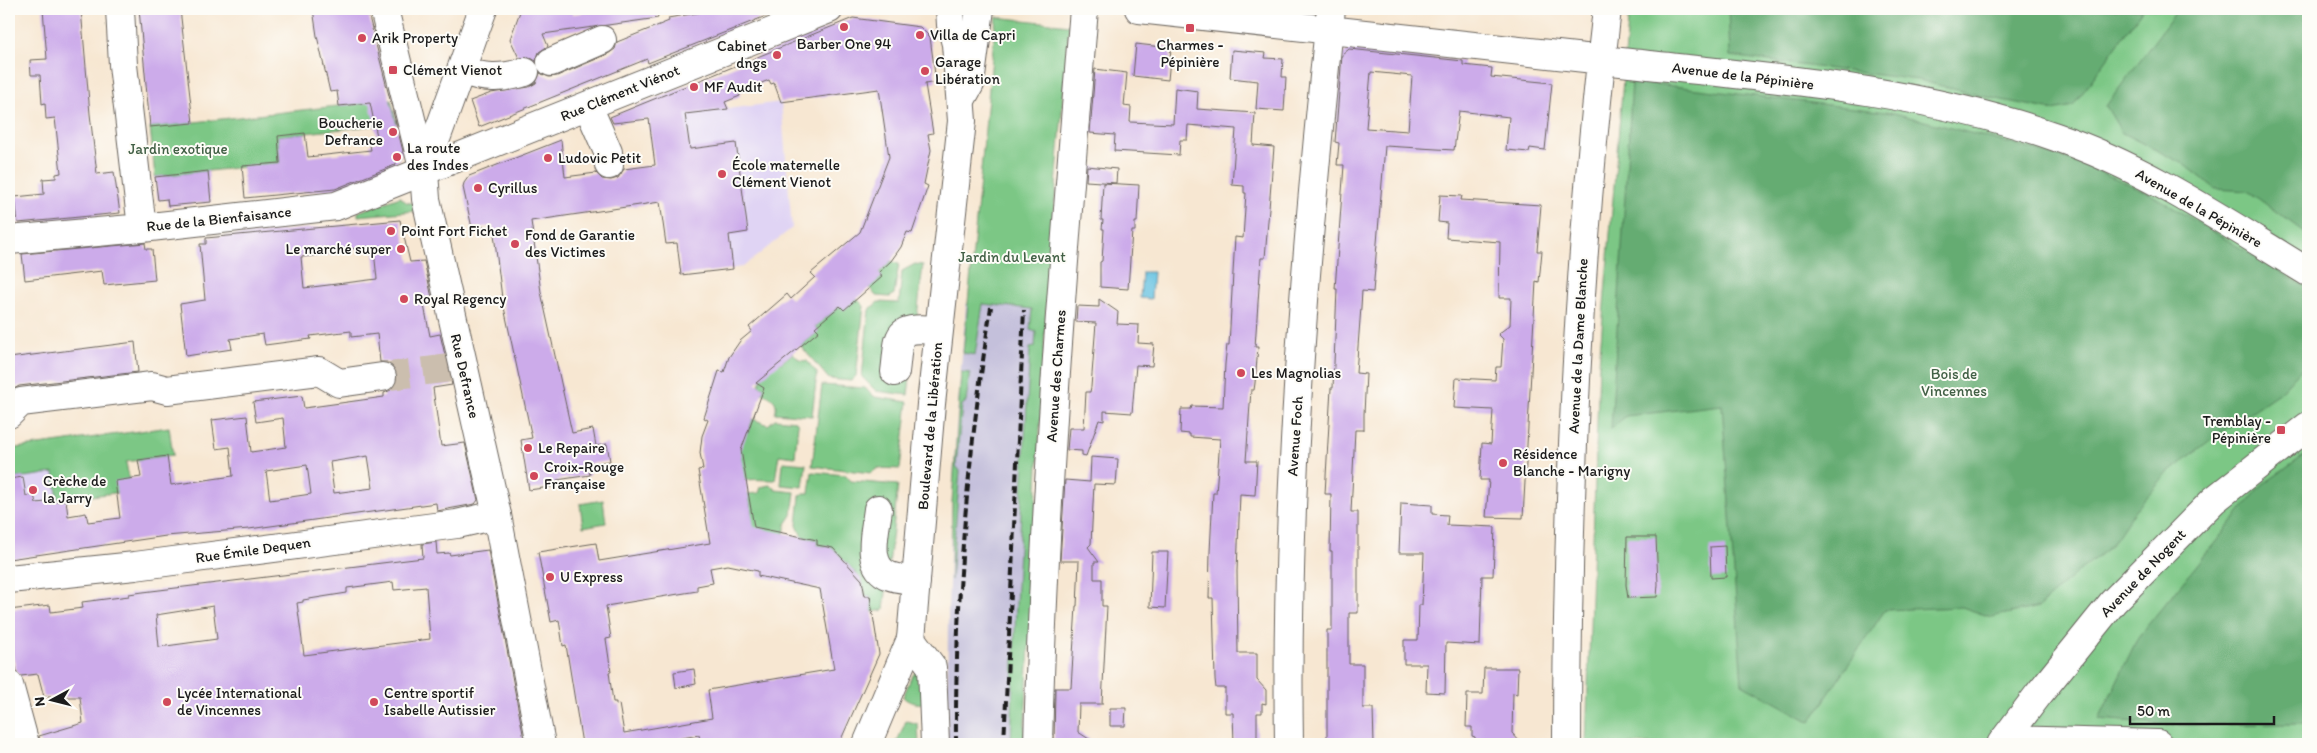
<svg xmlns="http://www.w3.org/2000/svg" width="2317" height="753" font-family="Itim,sans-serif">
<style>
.built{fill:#e0d4f4}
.industrial{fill:#c4c0db}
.green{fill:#7cc785;stroke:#4c7250}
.forest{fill:#65ac72;stroke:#406447}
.water{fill:#63c1e1;stroke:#406e7e}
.building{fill:#ccabea;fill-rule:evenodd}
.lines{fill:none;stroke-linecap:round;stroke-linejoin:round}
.minor-tunnel{stroke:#cbbeae;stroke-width:28;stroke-dasharray:28 14;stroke-linecap:butt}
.minor-casing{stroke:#69635c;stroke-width:30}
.major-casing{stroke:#69635c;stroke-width:30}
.minor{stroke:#fff;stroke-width:28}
.major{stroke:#fff;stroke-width:28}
.rail{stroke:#1c1c1c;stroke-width:4;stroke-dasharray:8 4;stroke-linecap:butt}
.poi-dot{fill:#d1495b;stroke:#fdfcf7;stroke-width:2}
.labels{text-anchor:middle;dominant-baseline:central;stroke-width:4;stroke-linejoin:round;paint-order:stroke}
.poi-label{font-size:15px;fill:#1c1c1c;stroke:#fdfcf7;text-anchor:start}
.street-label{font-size:15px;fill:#1c1c1c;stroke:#fdfcf7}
.park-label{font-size:15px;fill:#426046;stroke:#fdfcf7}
</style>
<rect width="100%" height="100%" fill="#fdfcf7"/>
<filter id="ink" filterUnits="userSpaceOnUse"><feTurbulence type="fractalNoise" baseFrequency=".02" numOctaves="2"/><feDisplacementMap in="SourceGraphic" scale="10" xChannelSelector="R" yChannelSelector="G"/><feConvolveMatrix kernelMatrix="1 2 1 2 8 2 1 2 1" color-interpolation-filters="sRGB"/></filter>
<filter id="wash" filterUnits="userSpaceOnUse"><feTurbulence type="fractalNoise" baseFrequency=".0096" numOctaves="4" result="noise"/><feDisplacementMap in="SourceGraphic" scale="20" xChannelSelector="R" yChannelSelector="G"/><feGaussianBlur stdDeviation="1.12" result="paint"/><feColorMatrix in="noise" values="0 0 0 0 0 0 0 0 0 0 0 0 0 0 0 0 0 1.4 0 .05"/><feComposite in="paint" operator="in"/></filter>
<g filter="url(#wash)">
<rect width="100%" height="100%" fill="#f7e7d2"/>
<path class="built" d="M781,102L792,228L743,267L681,275L679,257H683L681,242L665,244L649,119Z
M54,472L58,500L9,508V479Z"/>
<path class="industrial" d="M968,302L1046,310L1024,744H947L948,611L952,502L956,430L966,305Z"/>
<path class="green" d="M1629,9H2308V744H1586L1599,364Z
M996,17L1069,25L1046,310L1024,744H1011L1016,605L1030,348L1035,347L1036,332L1030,330L1032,309L983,304L975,355L963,353Z
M391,100L397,123L278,136L280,163L155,177L150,127Z
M400,197L406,202L415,204L416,211L358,216V212Z
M891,261L899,264L894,294L890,297L876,296L869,287L882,277L879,273Z
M915,264L923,265L908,395L876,391L862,377L869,310L878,302L899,303L902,271Z
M857,299L864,306L856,376L851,381L829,379L801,346L819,331L815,327L840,306Z
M793,353L799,360L807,361L817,373L812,416L775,413C779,402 772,397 762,393L764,388L759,385L765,369L777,360L781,363Z
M961,372L970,373L966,402L962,405L956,466L960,471L951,580L952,502Z
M822,385L865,388L875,397L908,402L900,469L878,468L871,473L812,466Z
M753,419L768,425L775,419L796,421L798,424L795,457L779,455L775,480C765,480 756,479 746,480L738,463L742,433L747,434Z
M169,427L173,455L126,462L131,491L58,500L54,473L9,479V449Z
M783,462L806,464L803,487L781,485Z
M812,472L846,475L851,481L898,485L884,610L872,612L870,596H865L862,580L833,548L817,545V540L802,537L797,525L800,496L804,493H809Z
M769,485L775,487V490L795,492L792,515L786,524L784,534L750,531L747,513L752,512L748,494L759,493L761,487Z
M603,500L606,523L583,527L580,504Z
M916,671H920L929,703C920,704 910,704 903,697L911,678Z
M906,721L918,724L919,744H896Z"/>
<path class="forest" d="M1728,9H2143L2073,106L2053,110L1977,95L1918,80L1730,56Z
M2178,9H2308V235L2248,191L2216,189L2184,164L2122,133L2106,106Z
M1632,81L1894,113L2072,160L2147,192L2307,288L2308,362L2280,392L2214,437L2168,473L2134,512L2111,546L2074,575L2039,607L1991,617L1962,607L1885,610L1810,722L1742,684L1722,405L1626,416L1611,429Z
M2308,453V724L2173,725L2099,719L2138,637L2262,485Z"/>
<path class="water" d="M1142,272H1153L1151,299L1140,298Z"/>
<g id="blocks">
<path class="building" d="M43,9H81L90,114L97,174L114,172L120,213L18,223L15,197L44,194L43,179L56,178V174L61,173L55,118L46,119L45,103L42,104L40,75H31L30,60L47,59Z
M139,9H180L193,123L150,127Z
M313,9H367L403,151L395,165L335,189L245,198L242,166L280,163L278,136L305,133L308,157L371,150L370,145L378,141L370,103L339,106L337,91L330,92L317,36Z
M521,9H574L572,14L615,9H657L658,18L543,34L548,46L539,52L536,61L529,57L519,58L510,39Z
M720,9L781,10L648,63L647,59L479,127L470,101L491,93L529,87L536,83L540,73L549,77L557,76L608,54L615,49L617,42L669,21L668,18Z
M853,18L920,27L930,37L936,82L925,84L933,133L928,134L931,150L924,184L928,186L912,233L907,232L901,247L891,261L879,272L882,277L844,310L840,306L815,327L819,331L756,383L764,388L741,450L754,527L817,540V545L833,548L862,580L865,596H870L879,654L839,744H701L699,735L649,744H582L566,645L563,646L559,620L551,622L538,552L596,543L599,561L710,543L698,470L703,469L700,453L702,436L708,420L704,418L719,371L724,372L729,357L740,341L752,331L749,327L787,294L791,299L815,277L811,273L860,232L889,157L879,89L781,102L774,83L771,84L769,80L739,92L740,96L725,102L728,109L685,114L690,149L736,143L748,232L729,235L733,269L681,275L677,243L666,244L660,202L531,221L541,292L572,433L593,429L596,446L607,444L610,461L588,464L590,475L557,480V486L529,490L521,440L532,438L502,298L493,226L472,228L463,187L464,183L469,176L561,140L565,177L596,173L602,179L611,180L618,178L624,169L655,165L649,119L613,123L610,117ZM728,565L758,571V576L820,589L834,669L708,690L712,718L624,733L619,704L616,705V702H613L609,672H611L606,639L611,638L606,606L697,591V586L713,583L710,568Z
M1136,44L1171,48L1168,80L1133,76Z
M1349,49L1463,61V65L1492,68L1491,77L1552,83L1545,150L1530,148L1529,152L1506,150L1509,117L1459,111L1454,150L1385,146L1373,292L1362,291L1361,307L1356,373L1366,374L1364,414V430H1355L1351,512H1358V613H1349V664H1363V708H1373L1374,744H1327V630H1332V551H1330L1331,494H1325L1331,388H1333L1337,289H1335L1344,165H1337L1339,143L1335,142L1342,55ZM1371,72L1412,76L1408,131L1366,128Z
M1232,50L1266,53L1265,58L1283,59L1282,77H1286L1284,111L1256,109L1258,81L1230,78Z
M1095,69L1127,73L1124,106L1131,107L1130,122L1173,124L1175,88L1198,91L1197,109L1255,113L1253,145L1274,147L1265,258H1261L1255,347H1258L1255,383L1254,390H1251L1246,461H1257L1255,495L1240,494L1237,571L1238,653H1257V680L1266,690V704L1262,703V713H1257V744H1234L1233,713H1225V688H1216L1215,679L1213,598H1209L1210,552L1213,493H1216L1220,439L1190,437V434L1180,433L1181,409H1191L1192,406L1223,407L1225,364L1227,345H1229L1235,237L1243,238L1246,193H1244V186L1232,185L1236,129L1188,125L1187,140H1180L1179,155L1114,151L1115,135L1090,133Z
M1087,166L1117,169L1116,183L1086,181Z
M208,171L211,202L168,206L167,199L158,200L155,177Z
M1103,183L1139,185L1137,222H1135V231H1132L1128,289L1100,287V262L1102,261L1104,229H1102L1103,220H1101Z
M1440,195L1462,196L1461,200L1541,205L1537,251H1542L1539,282L1536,281L1523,518L1486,517L1489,480H1480L1482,443L1491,444L1493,410L1454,408L1456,378L1495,380L1496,367H1501L1503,339L1498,334L1510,325L1511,298H1499L1500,242L1446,238L1447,223L1438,222Z
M400,220L410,262L424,261L432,298L423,300L430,336L440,334L452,385L433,388L441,446L465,443L478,500L475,504L437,511L436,503L249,529L166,536L9,559V479L23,477L26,496L34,495L36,503L66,500L68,516L86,513L88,522L120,518L115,481L141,477L138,460L167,456L171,485L233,476L230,447L216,449L212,420L247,416L251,452L286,447L283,418L256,422L253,402L302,396L304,408L384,397V393L391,390L396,383L397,375L394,367L387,362H380L377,334L351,337V331L310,336L311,339L265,345L263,334L230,339L232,349L186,356L180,304L205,300L200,244H206V238ZM369,247L370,251H374L377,279L304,288L301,257L338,254V250ZM368,456L373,488L334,493L330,462ZM307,465L311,494L270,500L266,471Z
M145,243L146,249H152L155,280L104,285L102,271L25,280L22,254Z
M1099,299L1118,312L1117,324L1139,325L1138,343L1154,344L1152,366L1136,365L1132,413L1104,411V421L1099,420L1086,456L1082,455V451L1067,450L1069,428H1084L1086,392H1090L1091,387L1096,323L1076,322L1077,306L1099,307Z
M135,342L138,372L19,386L9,392V358Z
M1091,457L1118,459L1116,485L1094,484L1091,544L1088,547L1099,562H1094V579H1102V606H1107L1102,704H1079L1078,732L1097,744H1054L1055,688H1071L1076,606H1077L1079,561H1060L1065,480L1090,482Z
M1401,503L1432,505V514L1448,515L1447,525L1495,527L1493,576H1482L1480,645L1446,643L1445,693L1426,692L1427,664H1404V640H1418L1419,605H1422L1424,553H1399Z
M1627,537H1656L1658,584L1657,597L1628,598L1626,585Z
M436,542L437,554L449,553L450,555L488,550L525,744H40L39,736L83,723L80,697H44L38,674L21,676L17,672L9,641V610L50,605L51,612L83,608L82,602L129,596V594L143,592L423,558L422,544ZM393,582L394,590L426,587L430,639L304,655L297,603L303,602V600L347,593V588ZM213,606L217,639L159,647L156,615Z
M1725,546L1726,577L1711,578L1710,547Z
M1152,552H1168L1165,608L1150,607Z
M1484,668H1518L1517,694L1513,693L1512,733L1522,744H1475V737L1472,736V727H1466L1467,694H1483Z
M694,669L696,684L676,688L674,672Z
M1110,708H1126L1125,726H1110Z"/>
</g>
</g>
<g filter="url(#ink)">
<use href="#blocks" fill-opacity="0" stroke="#69635c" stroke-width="1"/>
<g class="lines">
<path class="minor-tunnel" d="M382,377L450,368"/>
<g class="minor-casing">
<path id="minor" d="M120,9L123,65L142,228
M1139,9C1303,27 1467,45 1630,63C1773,78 1920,89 2056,137C2147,168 2227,223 2308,272
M551,62L602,40
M461,70C483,79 502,79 525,72
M961,100L970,84L980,9
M588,106L608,152L609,165
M424,172L483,9
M9,240L142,228L336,206L829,9
M895,372C900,332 894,327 938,330
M9,414L21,402L152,386L167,390L319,371L339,383L382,377
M878,509C876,529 864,567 890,576C898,579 908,579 916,581
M9,579L135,566L457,524L497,515
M911,639L932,667L935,744
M9,685L25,744
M2004,740L2158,744
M1038,744C1044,499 1064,253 1084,9
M1289,744C1285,498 1305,253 1331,9
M1567,744C1567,499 1578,252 1607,9"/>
</g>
<g class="major-casing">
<path id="major" d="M384,9L424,172L426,199L497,515L541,744
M867,744L911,639L931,404L962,121L956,44L951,25L950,9
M2001,744L2038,695L2113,602L2214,500L2308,426"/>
</g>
<use href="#minor" class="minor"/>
<use href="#major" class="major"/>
<path class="rail" d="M956,744C955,597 968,452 991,307
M1004,744L1024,310"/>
</g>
</g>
<g class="poi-dot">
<circle cx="844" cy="27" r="5"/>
<rect x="1185" y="23" width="10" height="10" rx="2.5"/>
<circle cx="920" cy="35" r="5"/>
<circle cx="362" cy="38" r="5"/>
<circle cx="777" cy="55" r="5"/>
<rect x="388" y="65" width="10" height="10" rx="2.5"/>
<circle cx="925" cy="71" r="5"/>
<circle cx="694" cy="87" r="5"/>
<circle cx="393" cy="132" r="5"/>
<circle cx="397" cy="157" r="5"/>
<circle cx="548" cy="158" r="5"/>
<circle cx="722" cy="174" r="5"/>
<circle cx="478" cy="188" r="5"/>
<circle cx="391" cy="231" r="5"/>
<circle cx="515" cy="244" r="5"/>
<circle cx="401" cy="249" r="5"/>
<circle cx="404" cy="299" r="5"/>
<circle cx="1241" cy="373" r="5"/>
<rect x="2276" y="425" width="10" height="10" rx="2.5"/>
<circle cx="528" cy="448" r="5"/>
<circle cx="1503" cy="463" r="5"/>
<circle cx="534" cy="476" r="5"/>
<circle cx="33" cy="490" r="5"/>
<circle cx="550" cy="577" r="5"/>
<circle cx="167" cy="702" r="5"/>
<circle cx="374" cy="702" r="5"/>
</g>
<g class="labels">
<g class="poi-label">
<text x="930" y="35">Villa de Capri</text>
<text x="372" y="38">Arik Property</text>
<text x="844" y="44" text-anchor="middle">Barber One 94</text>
<text x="1190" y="45" text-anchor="middle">Charmes -<tspan x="1190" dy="17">Pépinière</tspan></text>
<text x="767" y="46" text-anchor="end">Cabinet<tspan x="767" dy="17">dngs</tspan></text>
<text x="935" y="62">Garage<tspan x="935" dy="17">Libération</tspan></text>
<text x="403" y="70">Clément Vienot</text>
<text x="704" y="87">MF Audit</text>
<text x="383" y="123" text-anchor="end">Boucherie<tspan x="383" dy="17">Defrance</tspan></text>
<text x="407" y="148">La route<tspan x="407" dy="17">des Indes</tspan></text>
<text x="558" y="158">Ludovic Petit</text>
<text x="732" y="165">École maternelle<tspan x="732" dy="17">Clément Vienot</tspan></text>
<text x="488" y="188">Cyrillus</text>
<text x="401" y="231">Point Fort Fichet</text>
<text x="525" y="235">Fond de Garantie<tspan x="525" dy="17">des Victimes</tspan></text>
<text x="391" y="249" text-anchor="end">Le marché super</text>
<text x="414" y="299">Royal Regency</text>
<text x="1251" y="373">Les Magnolias</text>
<text x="2271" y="421" text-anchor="end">Tremblay -<tspan x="2271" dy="17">Pépinière</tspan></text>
<text x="538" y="448">Le Repaire</text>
<text x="1513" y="454">Résidence<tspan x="1513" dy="17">Blanche - Marigny</tspan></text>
<text x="544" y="467">Croix-Rouge<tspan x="544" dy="17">Française</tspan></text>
<text x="43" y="481">Crèche de<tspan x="43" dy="17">la Jarry</tspan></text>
<text x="560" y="577">U Express</text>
<text x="177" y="693">Lycée International<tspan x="177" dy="17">de Vincennes</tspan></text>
<text x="384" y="693">Centre sportif<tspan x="384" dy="17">Isabelle Autissier</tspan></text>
</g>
<g class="street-label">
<text transform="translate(1743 76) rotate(7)">Avenue de la Pépinière</text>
<text transform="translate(620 93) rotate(-22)">Rue Clément Viénot</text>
<text transform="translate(2199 208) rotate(30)">Avenue de la Pépinière</text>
<text transform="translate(219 219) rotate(-6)">Rue de la Bienfaisance</text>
<text transform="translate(1578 346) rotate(-87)">Avenue de la Dame Blanche</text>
<text transform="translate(465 376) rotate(77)">Rue Defrance</text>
<text transform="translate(1056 376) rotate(-86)">Avenue des Charmes</text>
<text transform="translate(930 426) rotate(-85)">Boulevard de la Libération</text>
<text transform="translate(1295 436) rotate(-86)">Avenue Foch</text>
<text transform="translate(253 550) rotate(-8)">Rue Émile Dequen</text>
<text transform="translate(2143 573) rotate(-46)">Avenue de Nogent</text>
</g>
<g class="park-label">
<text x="178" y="149">Jardin exotique</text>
<text x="1012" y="257">Jardin du Levant</text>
<text x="1954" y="374">Bois de<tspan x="1954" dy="17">Vincennes</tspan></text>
</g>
</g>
<rect width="2317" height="753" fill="none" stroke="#fdfcf7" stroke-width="30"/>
<g transform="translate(52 700) rotate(263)" stroke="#fdfcf7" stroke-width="4" paint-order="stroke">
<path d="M0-4L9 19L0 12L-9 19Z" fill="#1c1c1c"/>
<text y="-8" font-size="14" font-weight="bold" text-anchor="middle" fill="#1c1c1c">N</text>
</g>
<path d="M2130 716v8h144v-8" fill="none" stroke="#1c1c1c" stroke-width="2.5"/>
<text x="2137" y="716" font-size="15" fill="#1c1c1c" stroke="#fdfcf7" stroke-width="4" paint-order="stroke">50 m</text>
</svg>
